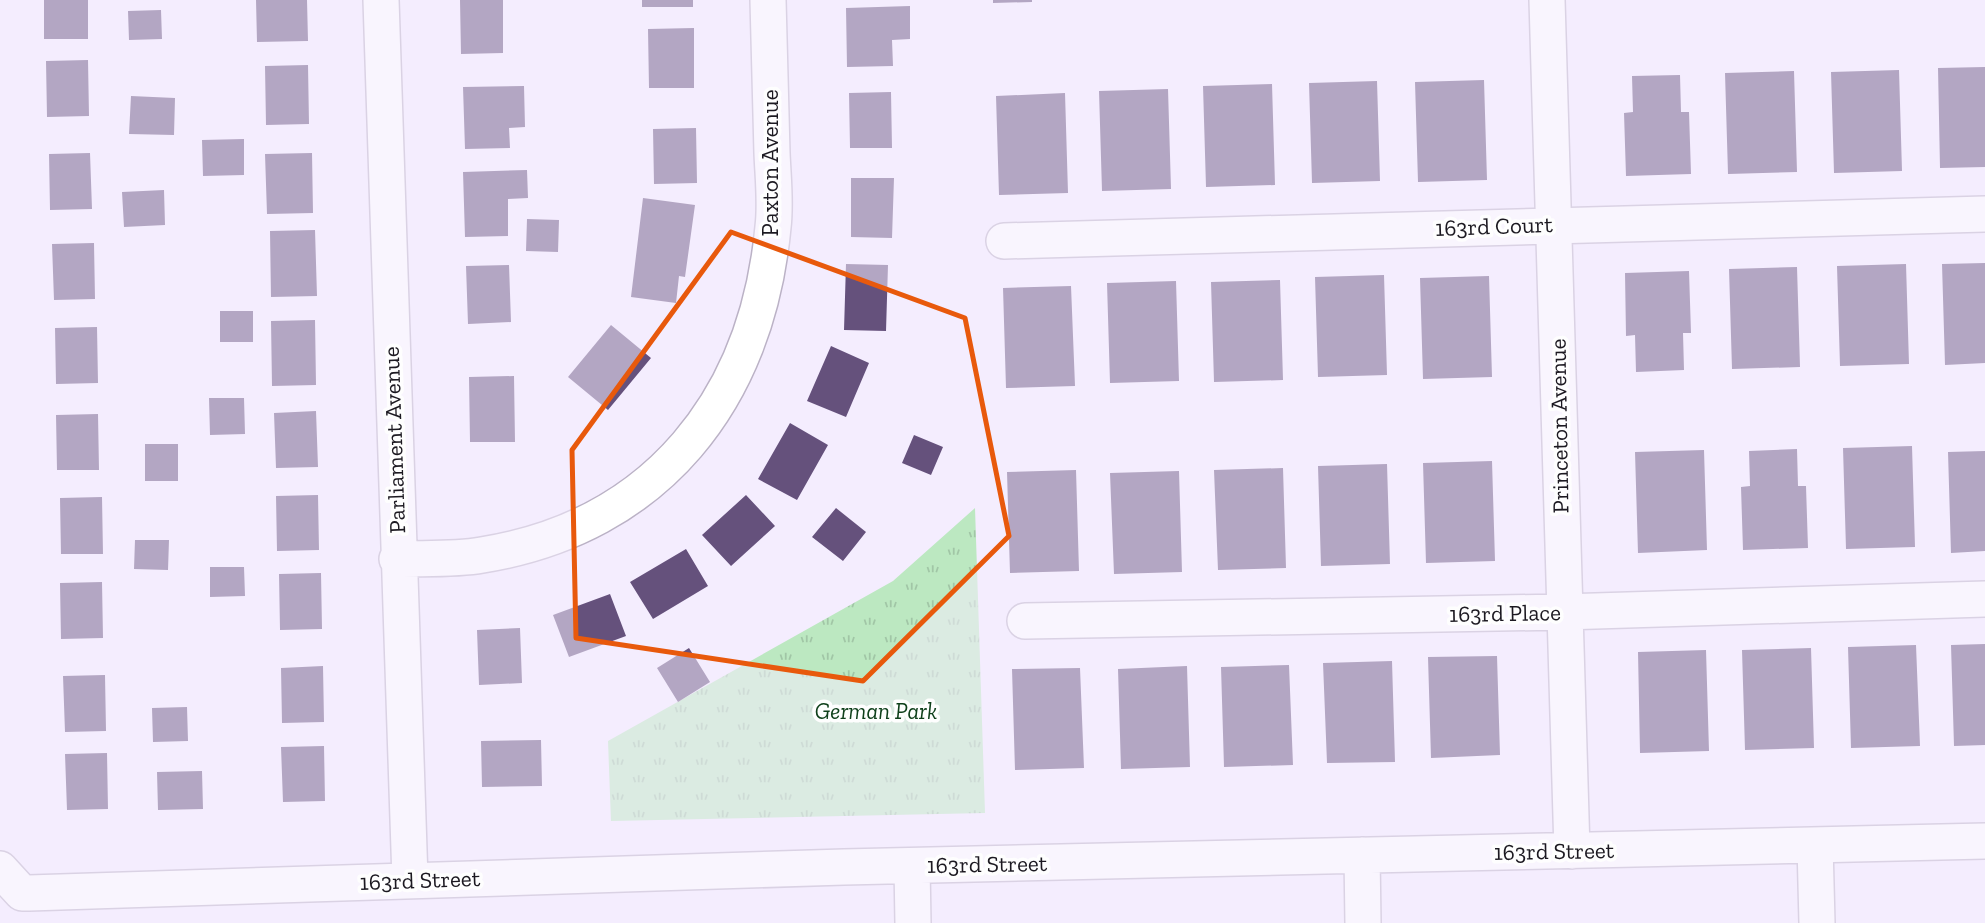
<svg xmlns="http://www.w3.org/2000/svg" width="1985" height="923" font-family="'Zilla Slab',serif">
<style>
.park{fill:url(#park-tufts)}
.building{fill:#65517c}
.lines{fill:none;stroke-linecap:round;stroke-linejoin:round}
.street-casing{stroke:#bbb2c6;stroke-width:38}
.street{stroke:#fff;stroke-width:35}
.marked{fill:none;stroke:#e8590c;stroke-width:5;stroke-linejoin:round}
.labels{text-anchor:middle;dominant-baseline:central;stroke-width:7;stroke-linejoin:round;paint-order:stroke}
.street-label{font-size:23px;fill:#1c1921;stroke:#fefefe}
.park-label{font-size:23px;font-style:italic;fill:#0f401b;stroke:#fefefe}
</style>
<defs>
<pattern id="park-tufts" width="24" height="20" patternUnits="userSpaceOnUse" patternTransform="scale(1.75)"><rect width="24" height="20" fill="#bce8c1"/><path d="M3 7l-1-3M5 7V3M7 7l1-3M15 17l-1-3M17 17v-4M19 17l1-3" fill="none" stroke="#a1c6a6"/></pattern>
</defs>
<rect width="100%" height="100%" fill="#f4edfe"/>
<path class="park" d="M975,508L985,813L611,821L608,741L893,581Z"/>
<path class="building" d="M44,0H88V39H44Z
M256,0H307L308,41L257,42Z
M460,0H503V53L461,54Z
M642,0H693V7H642Z
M993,0H1032V2L993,3Z
M910,6V39L892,40L893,66L847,67L846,8Z
M161,10L162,39L129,40L128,11Z
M694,28V88H649L648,29Z
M88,60L89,116L47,117L46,61Z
M308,65L309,124L266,125L265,66Z
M1985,67V167L1940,168L1938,68Z
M1899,70L1902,171L1834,173L1831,72Z
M1794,71L1797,172L1728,174L1725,73Z
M1680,75L1681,112H1689L1691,174L1626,176L1624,113L1633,112L1632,76Z
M1484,80L1487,180L1418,182L1415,82Z
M1377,81L1380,181L1312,183L1309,83Z
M1272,84L1275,185L1206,187L1203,86Z
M524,86L525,127L509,128L510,148L465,149L463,87Z
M1168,89L1171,189L1102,191L1099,91Z
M891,92L892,148H850L849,93Z
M1065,93L1068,193L999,195L996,96Z
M131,96L175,98L174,135L129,134Z
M696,128L697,183L654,184L653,129Z
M244,139V175L203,176L202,140Z
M90,153L92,209L50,210L49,154Z
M312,153L313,213L267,214L265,154Z
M527,170L528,198L508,199V236L465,237L463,172Z
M851,178H894L892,238L851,237Z
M164,190L165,225L124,227L122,192Z
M643,198L695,205L685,277L679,276L676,303L631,297Z
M527,219L559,220L558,252L526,251Z
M315,230L317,296L271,297L270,231Z
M94,243L95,299L54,300L52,244Z
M1985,263V363L1945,365L1942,264Z
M846,264L888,265L886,331L844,330Z
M1906,264L1909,364L1840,366L1837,266Z
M509,265L511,322L468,324L466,266Z
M1797,267L1800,367L1732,369L1729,269Z
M1689,271L1691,333H1683L1684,370L1636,372L1635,335L1626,336L1625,273Z
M1384,275L1387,375L1318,377L1315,277Z
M1489,276L1492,377L1423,379L1420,278Z
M1280,280L1283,380L1214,382L1211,282Z
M1176,281L1179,381L1110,383L1107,283Z
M1071,286L1075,386L1006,388L1003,288Z
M220,311H253V342H220Z
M315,320L316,385L272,386L271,321Z
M611,325L651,358L608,410L568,377Z
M97,327L98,383L56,384L55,328Z
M831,346L869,363L846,417L807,401Z
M514,376L515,442H470L469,377Z
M209,398H244L245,434L210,435Z
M316,411L318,467L276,468L274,413Z
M98,414L99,470H57L56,415Z
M790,423L828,445L797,500L758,479Z
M914,435L943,447L931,475L902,463Z
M145,444H178V481H145Z
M1912,446L1915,547L1846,549L1843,448Z
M1797,449L1798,486H1806L1808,548L1743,550L1741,487L1750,486L1749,451Z
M1704,450L1707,550L1638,553L1635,452Z
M1985,451V551L1951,553L1948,452Z
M1492,461L1495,561L1426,563L1423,463Z
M1387,464L1390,564L1321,566L1318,466Z
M1283,468L1286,568L1218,570L1214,470Z
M1076,470L1079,571L1010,573L1007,472Z
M1179,471L1182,572L1114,574L1110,473Z
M318,495L319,550L277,551L276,496Z
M746,495L775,526L731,566L702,535Z
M102,497L103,554H61L60,498Z
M836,508L866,532L843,561L812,537Z
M135,540H169L168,570L134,569Z
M686,549L708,586L653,619L630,582Z
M210,567H244L245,596L210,597Z
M321,573L322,629L280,630L279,574Z
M102,582L103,638L61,639L60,583Z
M610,594L626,636L569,657L553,615Z
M520,628L522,683L479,685L477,630Z
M1985,644V745L1954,746L1951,645Z
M1916,645L1920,746L1851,748L1848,647Z
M689,648L710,682L678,702L657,668Z
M1811,648L1814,748L1745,750L1742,650Z
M1706,650L1709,751L1640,753L1638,652Z
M1497,656L1500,755L1431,758L1428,657Z
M1392,661L1395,762L1327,763L1323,663Z
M1289,665L1293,765L1224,767L1221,667Z
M323,666L324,722L282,723L281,668Z
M1187,666L1190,767L1121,769L1118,669Z
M1080,668L1084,768L1015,770L1012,669Z
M105,675L106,731L65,732L63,676Z
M187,707L188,741L153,742L152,708Z
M541,740L542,786L482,787L481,741Z
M324,746L325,801L283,802L281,747Z
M107,753L108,809L67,810L65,754Z
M202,771L203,809L158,810L157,772Z"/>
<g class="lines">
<g class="street-casing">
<path id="street" d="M381,0L410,880
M1547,0L1572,851
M1004,241L1985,214
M397,559C425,558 454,560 482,555C657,527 757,399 773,227C776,203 773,178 772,153C771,102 769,51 768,0
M1025,621L1563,612L1985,599
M1815,845L1817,923
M1362,855L1363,923
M912,866L913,923
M0,869L22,893H29L844,867L1985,841"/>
</g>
<use href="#street" class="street"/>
</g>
<path d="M0 0H1985V923H0ZM731,232L965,318L1009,536L863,681L576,638L572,450Z" fill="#f4edfe" fill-opacity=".55" fill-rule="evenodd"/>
<path class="marked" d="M731,232L965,318L1009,536L863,681L576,638L572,450Z"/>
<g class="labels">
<g class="street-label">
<text transform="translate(770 163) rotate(-90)">Paxton Avenue</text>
<text transform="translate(1494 226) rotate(-2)">163rd Court</text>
<text transform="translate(1559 426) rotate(-91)">Princeton Avenue</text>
<text transform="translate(394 440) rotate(-92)">Parliament Avenue</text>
<text transform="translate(1505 613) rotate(-1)">163rd Place</text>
<text transform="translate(1554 851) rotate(-1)">163rd Street</text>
<text transform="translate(987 864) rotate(-1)">163rd Street</text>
<text transform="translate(420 880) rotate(-2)">163rd Street</text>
</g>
<g class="park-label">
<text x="876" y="711">German Park</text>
</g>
</g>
</svg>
